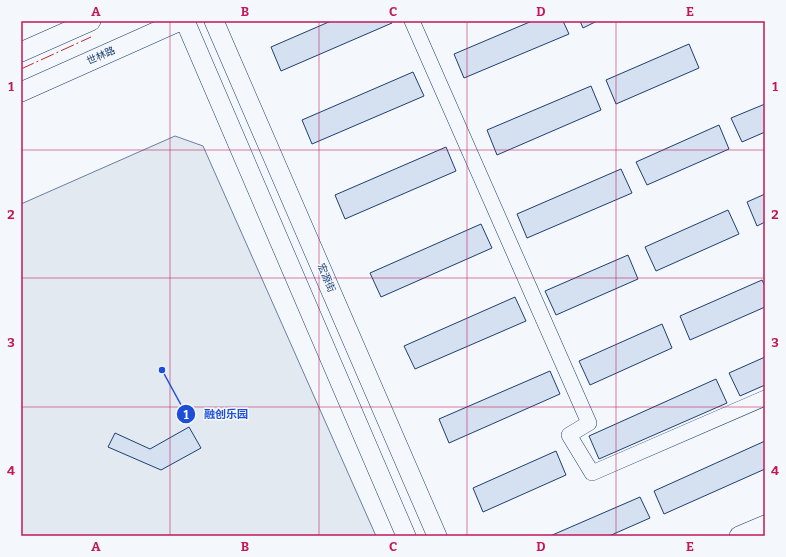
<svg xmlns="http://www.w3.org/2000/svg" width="786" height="557" font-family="Bitter,'Noto Sans SC',serif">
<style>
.green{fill:#e3e9f0;stroke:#687fa3}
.building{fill:#d5e0f0;stroke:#1d3f73}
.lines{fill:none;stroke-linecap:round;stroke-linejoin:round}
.minor-casing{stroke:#1d3f73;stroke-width:16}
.major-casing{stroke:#1d3f73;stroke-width:20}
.minor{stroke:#f4f7fb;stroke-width:15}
.major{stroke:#f4f7fb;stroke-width:19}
.power{stroke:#c62828;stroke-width:1;stroke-dasharray:14 3 2 3;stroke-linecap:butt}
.grid{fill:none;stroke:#c2185b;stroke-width:1;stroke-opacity:0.55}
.labels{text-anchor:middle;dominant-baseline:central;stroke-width:3;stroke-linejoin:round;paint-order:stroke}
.street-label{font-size:10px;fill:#1d3f73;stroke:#f4f7fb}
.leader{fill:none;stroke:#1d4ed8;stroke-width:1.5}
.callout-dot{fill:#1d4ed8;stroke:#f4f7fb;stroke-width:1.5}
.mark-label{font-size:12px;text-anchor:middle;font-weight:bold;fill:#fff}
.callout-label{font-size:11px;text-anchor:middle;font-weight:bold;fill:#1d4ed8;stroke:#f4f7fb;stroke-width:3;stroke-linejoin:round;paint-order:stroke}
.neatline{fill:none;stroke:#c2185b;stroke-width:1.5}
.grid-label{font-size:13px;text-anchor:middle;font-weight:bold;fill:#c2185b}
</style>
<rect width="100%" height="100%" fill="#f4f7fb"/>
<path class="green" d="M175,136L203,146L376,536H21V204Z"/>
<path class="building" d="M331,21H391L392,23L281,71L271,47Z
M532,21H563L569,34L464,78L454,54Z
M580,21H597L583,28Z
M689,44L699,68L616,104L606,80Z
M413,72L424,96L312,144L302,120Z
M591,86L601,110L497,155L487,130Z
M765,104V132L742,142L731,118Z
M719,125L729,149L647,185L636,162Z
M446,147L456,171L345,219L335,195Z
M621,169L632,193L527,238L517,214Z
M765,194V222L757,226L747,202Z
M728,210L739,234L656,271L645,247Z
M481,224L492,248L381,297L370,273Z
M628,255L638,279L556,315L545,291Z
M762,280L765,286V307L690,340L680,316Z
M515,297L526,321L415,369L404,346Z
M662,324L672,348L590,385L579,361Z
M765,357V385L740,396L729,373Z
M550,371L560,394L449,443L439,419Z
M716,379L727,403L599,459L589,436Z
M189,427L201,448L161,470L108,447L115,433L150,449Z
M765,441V469L664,514L654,491Z
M556,451L566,475L483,512L473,488Z
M640,497L650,518L609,536H550Z"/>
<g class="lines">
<g class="minor-casing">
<path id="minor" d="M412,21L589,423L569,435L592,473L765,398"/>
</g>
<g class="major-casing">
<path id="major" d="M185,21L406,536
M214,21L437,536
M21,52L91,21
M21,92L180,21
M739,536L765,525"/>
</g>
<use href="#minor" class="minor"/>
<use href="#major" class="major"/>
<path class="power" d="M21,69L91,37"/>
</g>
<path class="grid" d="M170,21V536M319,21V536M467,21V536M616,21V536M21,150H765M21,278H765M21,407H765"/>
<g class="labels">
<g class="street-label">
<text transform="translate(101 56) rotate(-24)">世林路</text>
<text transform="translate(326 278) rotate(67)">宏源街</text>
</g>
</g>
<path class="leader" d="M162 370L186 414"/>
<g class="callout-dot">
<circle cx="162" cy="370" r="4"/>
<circle cx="186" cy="414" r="10"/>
</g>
<g class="mark-label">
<text x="186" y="419">1</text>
</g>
<g class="callout-label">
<text x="226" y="418">融创乐园</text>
</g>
<rect width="786" height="557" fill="none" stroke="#f4f7fb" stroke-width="44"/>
<rect x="22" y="22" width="742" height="513" class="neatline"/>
<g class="grid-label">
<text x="96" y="16">A</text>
<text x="245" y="16">B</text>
<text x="393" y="16">C</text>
<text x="541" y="16">D</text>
<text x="690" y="16">E</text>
<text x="11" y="91">1</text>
<text x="775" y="91">1</text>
<text x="11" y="219">2</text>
<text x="775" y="219">2</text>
<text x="11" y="347">3</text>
<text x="775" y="347">3</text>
<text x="11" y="475">4</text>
<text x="775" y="475">4</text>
<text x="96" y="551">A</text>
<text x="245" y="551">B</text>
<text x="393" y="551">C</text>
<text x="541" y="551">D</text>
<text x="690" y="551">E</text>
</g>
</svg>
